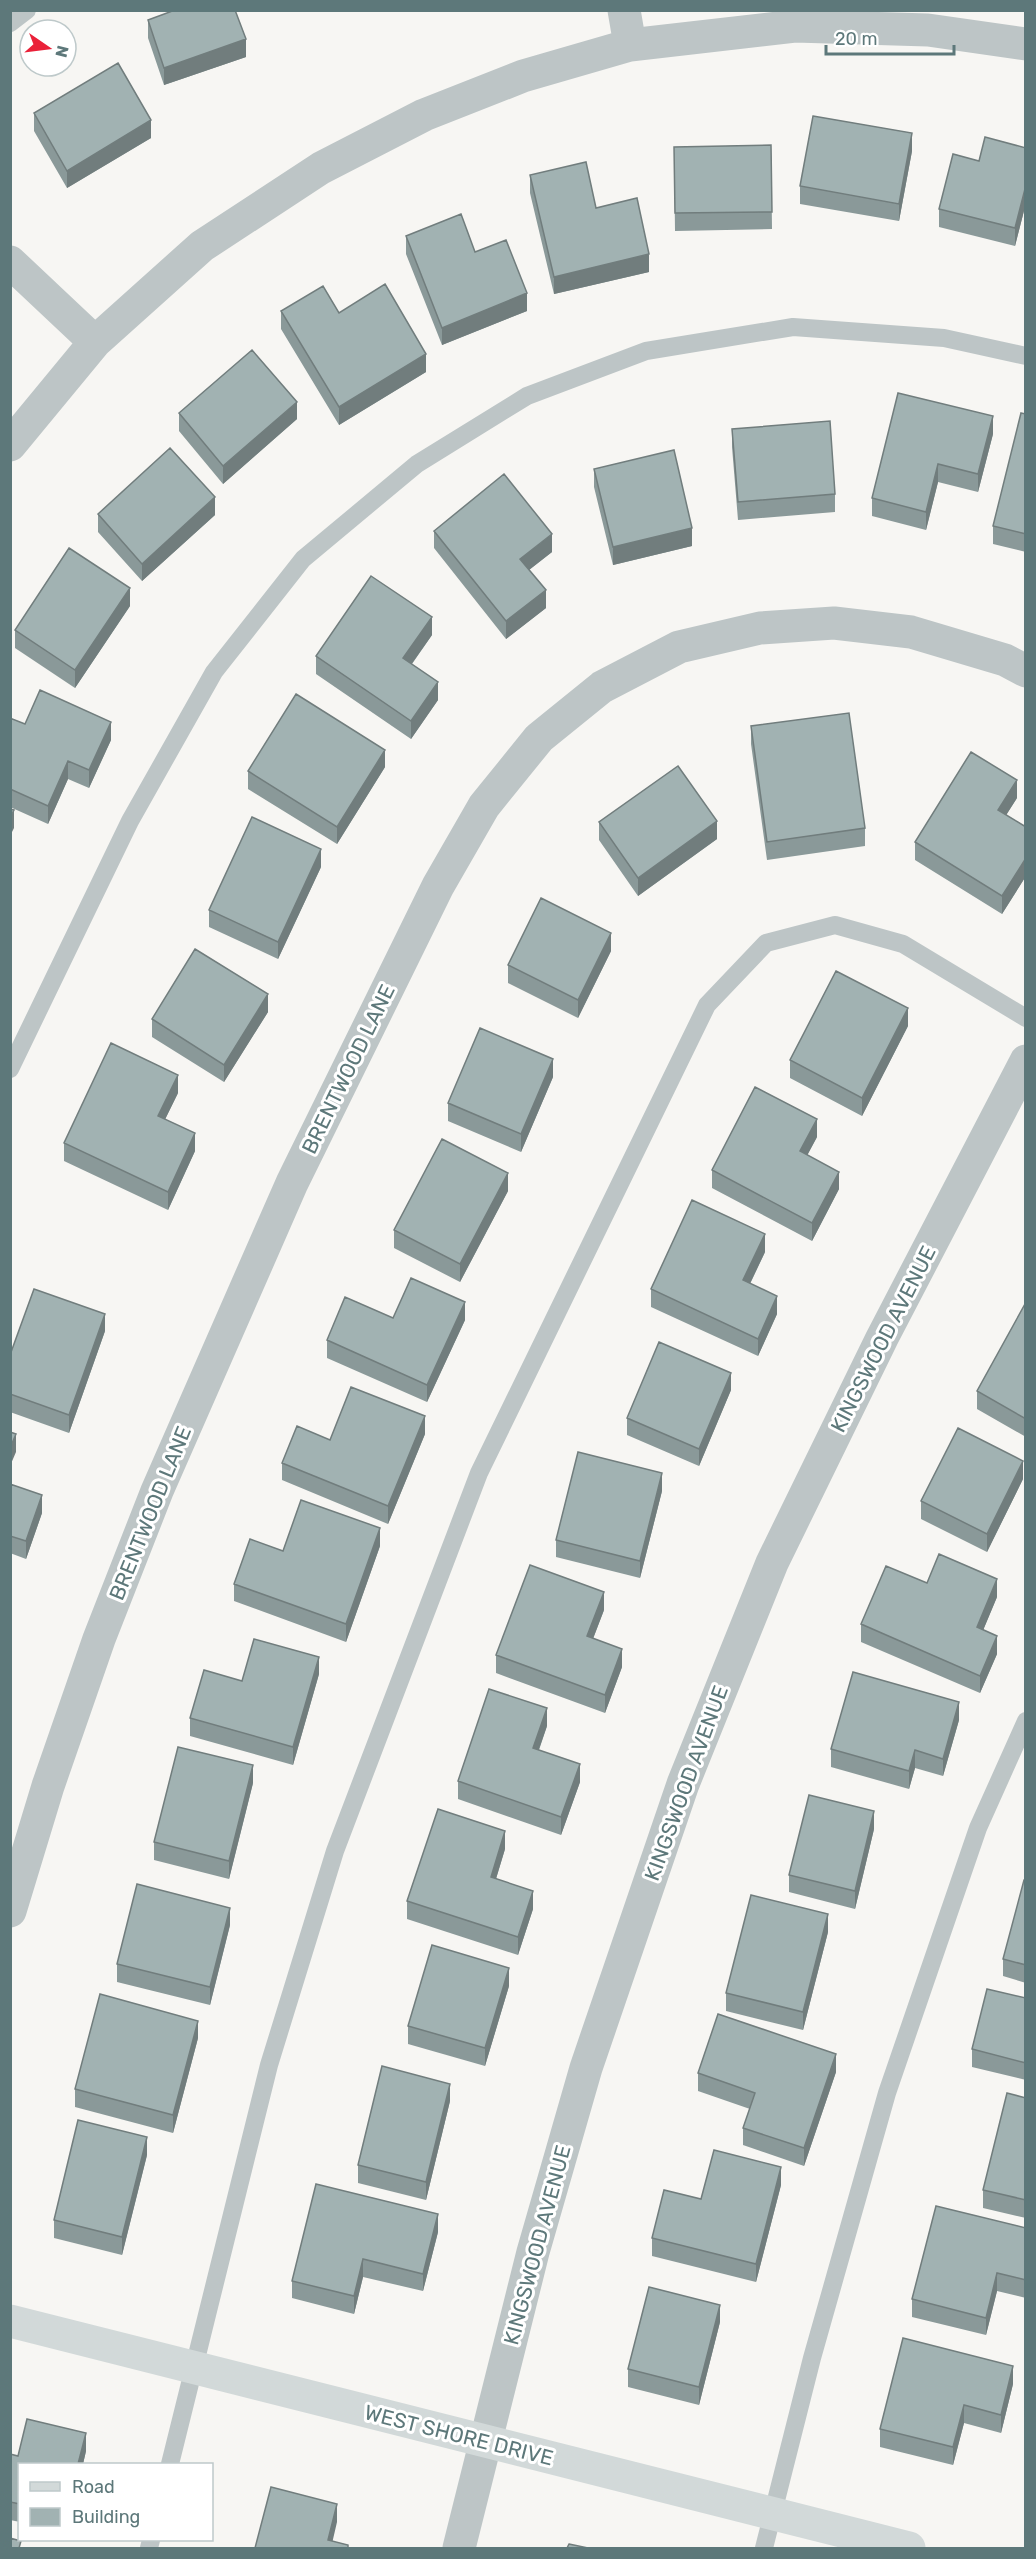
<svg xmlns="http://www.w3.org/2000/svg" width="1036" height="2559" font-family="Rubik,sans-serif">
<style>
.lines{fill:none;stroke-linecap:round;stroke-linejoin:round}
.lane{stroke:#bdc5c6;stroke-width:18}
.street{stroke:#bdc5c6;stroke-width:33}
.secondary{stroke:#d2d9d9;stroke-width:33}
.wall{fill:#8a9999}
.shaded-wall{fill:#717d7d}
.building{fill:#a1b2b2;stroke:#717d7d;stroke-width:1.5}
.labels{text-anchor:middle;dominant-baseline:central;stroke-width:6;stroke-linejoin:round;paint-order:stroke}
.street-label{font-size:21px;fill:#5d787a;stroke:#fff}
</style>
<rect width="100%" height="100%" fill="#f7f6f3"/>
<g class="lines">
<path class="lane" d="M10,23L27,10
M10,1069L130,821L214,672L303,559L417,464L527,396L646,351L793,327L944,338L1026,356
M170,2464L269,2065L335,1851L479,1473L707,1005L766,943L835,925L903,944L1026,1018
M149,2548L151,2540
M764,2548L812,2358L887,2093L978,1828L1026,1721"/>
<path class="street" d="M624,10L630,45
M10,262L95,342
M10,445L95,342L202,246L321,168L424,115L523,76L630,45L795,26L928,30L1026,44
M10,1911L48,1786L99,1639L157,1491L292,1183L438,886L484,806L539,738L602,687L679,647L760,628L834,623L911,632L1005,660L1026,671
M459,2548L533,2252L586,2068L683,1784L772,1563L882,1338L1026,1061"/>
<path class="secondary" d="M10,2321L909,2548"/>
</g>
<path class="wall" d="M148,20L246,57L164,85L148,38Z
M34,113L151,138L67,188L34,131Z
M771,145L772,229L675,231L674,147Z
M1026,148V203L1015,246L939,227V209L979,161Z
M912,151L899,221L800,204V186Z
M530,175L596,208L649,272L554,294L530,193Z
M406,236L475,252L527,311L442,345L406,254Z
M281,311L339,313L426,372L339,425L281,329Z
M179,413L297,419L223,484L179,431Z
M1026,414V552L993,544V526Z
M732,429L835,494V512L738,520L732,447Z
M993,434L978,492L938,482L926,530L872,516V498Z
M594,469L692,546L613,565L594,487Z
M98,514L215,515L142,581L98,532Z
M434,531L552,552L529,570L546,608L506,639L434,548Z
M130,606L75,688L15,648V630Z
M432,635L412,664L438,700L411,739L316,674V656Z
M10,718L25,724L111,740L89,788L68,779L48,824L10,807Z
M751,726L865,828V846L767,860L751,744Z
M385,767L337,844L248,789V771Z
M1017,798L1006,815L1026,827V876L1002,914L915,860V842Z
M599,822L717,839L638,896L599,840Z
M321,867L278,959L209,927V910Z
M611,951L578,1018L508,983V965Z
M268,1012L224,1082L152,1037V1019Z
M908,1026L862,1116L790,1078V1060Z
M553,1077L521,1152L448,1121V1103Z
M178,1093L165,1119L195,1151L168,1210L64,1161V1143Z
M817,1137L807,1155L839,1189L812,1241L712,1188V1170Z
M508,1191L460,1282L394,1248V1230Z
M765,1252L750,1284L777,1314L758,1356L651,1307V1289Z
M1026,1305V1437L977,1409V1391Z
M393,1318L465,1320L427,1402L327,1358V1340Z
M105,1331L69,1433L10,1412V1355Z
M731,1390L699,1466L627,1435V1418Z
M425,1434L388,1524L282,1480V1463Z
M1023,1479L987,1552L921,1519V1501Z
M10,1484L42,1513L26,1559L10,1553Z
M662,1491L640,1578L556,1557V1540Z
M380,1546L346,1642L234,1601V1584L283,1551Z
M997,1597L983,1630L997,1654L980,1693L861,1642V1624Z
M604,1610L593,1639L622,1667L605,1713L496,1673V1655Z
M319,1674L293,1765L190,1736V1718L242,1681Z
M959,1720L943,1776L915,1768L909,1789L831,1767V1749Z
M547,1726L539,1750L580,1782L561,1835L458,1799V1781Z
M253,1783L229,1879L154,1860V1842Z
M874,1829L855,1909L789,1892V1875Z
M505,1849L496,1879L533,1909L518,1955L407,1919V1901Z
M1026,1880V1983L1003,1976V1959Z
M230,1925L210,2005L117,1982V1964Z
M828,1932L803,2030L726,2011V1993Z
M509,1986L485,2066L408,2044V2026Z
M1026,1998V2080L972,2067V2049Z
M198,2038L173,2133L75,2107V2089Z
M836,2072L804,2166L743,2145V2128L750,2109L698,2091V2073Z
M1026,2098V2218L983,2208V2190Z
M450,2101L426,2200L358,2183V2165Z
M147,2155L122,2255L54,2238V2220Z
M781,2185L756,2282L652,2256V2238L701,2199Z
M1026,2228V2298L997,2291L986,2335L912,2317V2299Z
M438,2232L423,2291L363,2277L354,2314L292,2298V2281Z
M720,2322L699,2405L628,2387V2369Z
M1013,2384L1001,2433L964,2423L953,2465L880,2447V2429Z
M86,2451L83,2464H20V2522L10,2520V2454L18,2456Z"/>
<path class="shaded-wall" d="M246,39V57L164,85V68Z
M151,120V138L67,188V171Z
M912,133V151L899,221V204Z
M1026,185V203L1015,246V228Z
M649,254V272L554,294V277Z
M527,293V311L442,345V328Z
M426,354V372L339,425V407Z
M297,402V419L223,484V466Z
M993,416V434L978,492V474Z
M938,464V482L926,530V512Z
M215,497V515L142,581V564Z
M692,528V546L613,565V547Z
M552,534V552L520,577V559Z
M130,588V606L75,688V670Z
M546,590V608L506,639V621Z
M432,617V635L403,676V658Z
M438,682V700L411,739V721Z
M111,722V740L89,788V770Z
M385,750V767L337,844V827Z
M68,761V779L48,824V806Z
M1017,780V798L998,828V810Z
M14,810V828L10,836V818Z
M717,821V839L638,896V878Z
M321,849V867L278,959V942Z
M1026,858V876L1002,914V896Z
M611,933V951L578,1018V1000Z
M268,994V1012L224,1082V1065Z
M908,1008V1026L862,1116V1098Z
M553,1059V1077L521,1152V1134Z
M178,1075V1093L158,1134V1116Z
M817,1119V1137L800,1169V1151Z
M195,1133V1151L168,1210V1192Z
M839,1172V1189L812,1241V1223Z
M508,1173V1191L460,1282V1264Z
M765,1234V1252L743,1298V1280Z
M777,1296V1314L758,1356V1339Z
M465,1302V1320L427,1402V1385Z
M105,1314V1331L69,1433V1415Z
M731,1373V1390L699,1466V1449Z
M425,1416V1434L388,1524V1506Z
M16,1434V1452L10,1466V1448Z
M1023,1461V1479L987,1552V1534Z
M662,1473V1491L640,1578V1561Z
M42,1495V1513L26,1559V1541Z
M380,1528V1546L346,1642V1624Z
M997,1579V1597L977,1645V1627Z
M604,1592V1610L587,1654V1636Z
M997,1636V1654L980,1693V1676Z
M622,1649V1667L605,1713V1695Z
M319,1657V1674L293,1765V1747Z
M959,1702V1720L943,1776V1759Z
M547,1708V1726L533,1766V1748Z
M915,1750V1768L909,1789V1771Z
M580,1764V1782L561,1835V1817Z
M253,1765V1783L229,1879V1861Z
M874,1811V1829L855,1909V1891Z
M505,1831V1849L491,1895V1877Z
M533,1891V1909L518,1955V1937Z
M230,1908V1925L210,2005V1987Z
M828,1914V1932L803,2030V2012Z
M509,1968V1986L485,2066V2048Z
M198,2021V2038L173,2133V2115Z
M836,2054V2072L804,2166V2148Z
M450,2084V2101L426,2200V2182Z
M147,2137V2155L122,2255V2237Z
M781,2167V2185L756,2282V2264Z
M438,2214V2232L423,2291V2274Z
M363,2259V2277L354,2314V2296Z
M997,2273V2291L986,2335V2318Z
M720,2305V2322L699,2405V2387Z
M1013,2366V2384L1001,2433V2415Z
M964,2405V2423L953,2465V2447Z
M86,2433V2451L83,2464H78Z
M337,2504V2522L331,2548L328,2540Z"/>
<path class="building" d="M175,10H235L246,39L164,68L148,20Z
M118,63L151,120L67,171L34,113Z
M813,116L912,133L899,204L800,186Z
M985,137L1026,148V185L1015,228L939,209L953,154L979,161Z
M771,145L772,212L675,213L674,147Z
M586,162L596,208L637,198L649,254L554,277L530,175Z
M461,214L475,252L506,240L527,293L442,328L406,236Z
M385,284L426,354L339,407L281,311L323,286L339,313Z
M252,350L297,402L223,466L179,413Z
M898,393L993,416L978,474L938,464L926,512L872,498Z
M1021,413L1026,414V534L993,526Z
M830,421L835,494L738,502L732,429Z
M170,448L215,497L142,564L98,514Z
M674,450L692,528L613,547L594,469Z
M504,474L552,534L520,559L546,590L506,621L434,531Z
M69,548L130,588L75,670L15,630Z
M371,576L432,617L403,658L438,682L411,721L316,656Z
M40,690L111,722L89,770L68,761L48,806L10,789V718L25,724Z
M296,694L385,750L337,827L248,771Z
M849,713L865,828L767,842L751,726Z
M971,752L1017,780L998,810L1026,827V858L1002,896L915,842Z
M678,766L717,821L638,878L599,822Z
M10,809L14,810L10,818Z
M252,817L321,849L278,942L209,910Z
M541,898L611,933L578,1000L508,965Z
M195,949L268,994L224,1065L152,1019Z
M836,971L908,1008L862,1098L790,1060Z
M480,1028L553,1059L521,1134L448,1103Z
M111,1043L178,1075L158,1116L195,1133L168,1192L64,1143Z
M755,1087L817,1119L800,1151L839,1172L812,1223L712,1170Z
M442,1139L508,1173L460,1264L394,1230Z
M692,1200L765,1234L743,1280L777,1296L758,1339L651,1289Z
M411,1278L465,1302L427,1385L327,1340L345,1297L393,1318Z
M34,1289L105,1314L69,1415L10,1394V1355Z
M1025,1304L1026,1305V1419L977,1391Z
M659,1342L731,1373L699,1449L627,1418Z
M351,1387L425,1416L388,1506L282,1463L297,1426L330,1440Z
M958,1428L1023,1461L987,1534L921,1501Z
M10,1432L16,1434L10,1448Z
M578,1452L662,1473L640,1561L556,1540Z
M10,1484L42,1495L26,1541L10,1536Z
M301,1500L380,1528L346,1624L234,1584L250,1539L283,1551Z
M939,1554L997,1579L977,1627L997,1636L980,1676L861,1624L886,1566L927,1583Z
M530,1565L604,1592L587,1636L622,1649L605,1695L496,1655Z
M254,1639L319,1657L293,1747L190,1718L204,1670L242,1681Z
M853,1672L959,1702L943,1759L915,1750L909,1771L831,1749Z
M489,1689L547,1708L533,1748L580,1764L561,1817L458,1781Z
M178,1747L253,1765L229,1861L154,1842Z
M809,1795L874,1811L855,1891L789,1875Z
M438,1809L505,1831L491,1877L533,1891L518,1937L407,1901Z
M1024,1880H1026V1965L1003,1959Z
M137,1884L230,1908L210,1987L117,1964Z
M751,1895L828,1914L803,2012L726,1993Z
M432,1945L509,1968L485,2048L408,2026Z
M987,1989L1026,1998V2063L972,2049Z
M100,1994L198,2021L173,2115L75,2089Z
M718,2014L836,2054L804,2148L743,2128L755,2093L698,2073Z
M382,2066L450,2084L426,2182L358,2165Z
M1007,2093L1026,2098V2200L983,2190Z
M78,2120L147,2137L122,2237L54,2220Z
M714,2150L781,2167L756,2264L652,2238L664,2190L701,2199Z
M316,2184L438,2214L423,2274L363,2259L354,2296L292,2281Z
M936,2206L1026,2228V2280L997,2273L986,2318L912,2299Z
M649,2287L720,2305L699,2387L628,2369Z
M903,2338L1013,2366L1001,2415L964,2405L953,2447L880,2429Z
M27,2419L86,2433L78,2464H20V2504L10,2502V2454L18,2456Z
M271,2487L337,2504L328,2540L348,2545V2548H255Z
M10,2538L21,2541L19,2548H10Z
M569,2544L588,2548H567Z"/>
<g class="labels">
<g class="street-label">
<text transform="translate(348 1069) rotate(-64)">BRENTWOOD LANE</text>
<text transform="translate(883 1339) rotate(-63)">KINGSWOOD AVENUE</text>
<text transform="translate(150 1513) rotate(-68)">BRENTWOOD LANE</text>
<text transform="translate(686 1783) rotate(-70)">KINGSWOOD AVENUE</text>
<text transform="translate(537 2245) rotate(-75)">KINGSWOOD AVENUE</text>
<text transform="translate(459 2435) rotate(14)">WEST SHORE DRIVE</text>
</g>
</g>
<rect width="1036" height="2559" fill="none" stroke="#5d787a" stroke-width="24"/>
<rect x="18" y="2463" width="195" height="78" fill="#ffffff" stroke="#bec9ca" stroke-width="1.5"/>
<rect x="30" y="2482" width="30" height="9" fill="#d2d9d9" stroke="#bec9ca" stroke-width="1.5"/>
<text x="72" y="2493" font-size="18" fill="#5d787a">Road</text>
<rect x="30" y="2508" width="30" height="18" fill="#a1b2b2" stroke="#bec9ca" stroke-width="1.5"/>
<text x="72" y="2523" font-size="18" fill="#5d787a">Building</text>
<g transform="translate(48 48) rotate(104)"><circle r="28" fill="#ffffff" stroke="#bec9ca" stroke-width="1.5"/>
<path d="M0-4.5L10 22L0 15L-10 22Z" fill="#ea2139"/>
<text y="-9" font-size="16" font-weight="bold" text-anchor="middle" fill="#5d787a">N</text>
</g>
<path d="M826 45v9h128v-9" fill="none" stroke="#5d787a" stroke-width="3"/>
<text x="835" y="45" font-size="18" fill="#5d787a" stroke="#ffffff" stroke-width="4.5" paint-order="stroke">20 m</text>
</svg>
